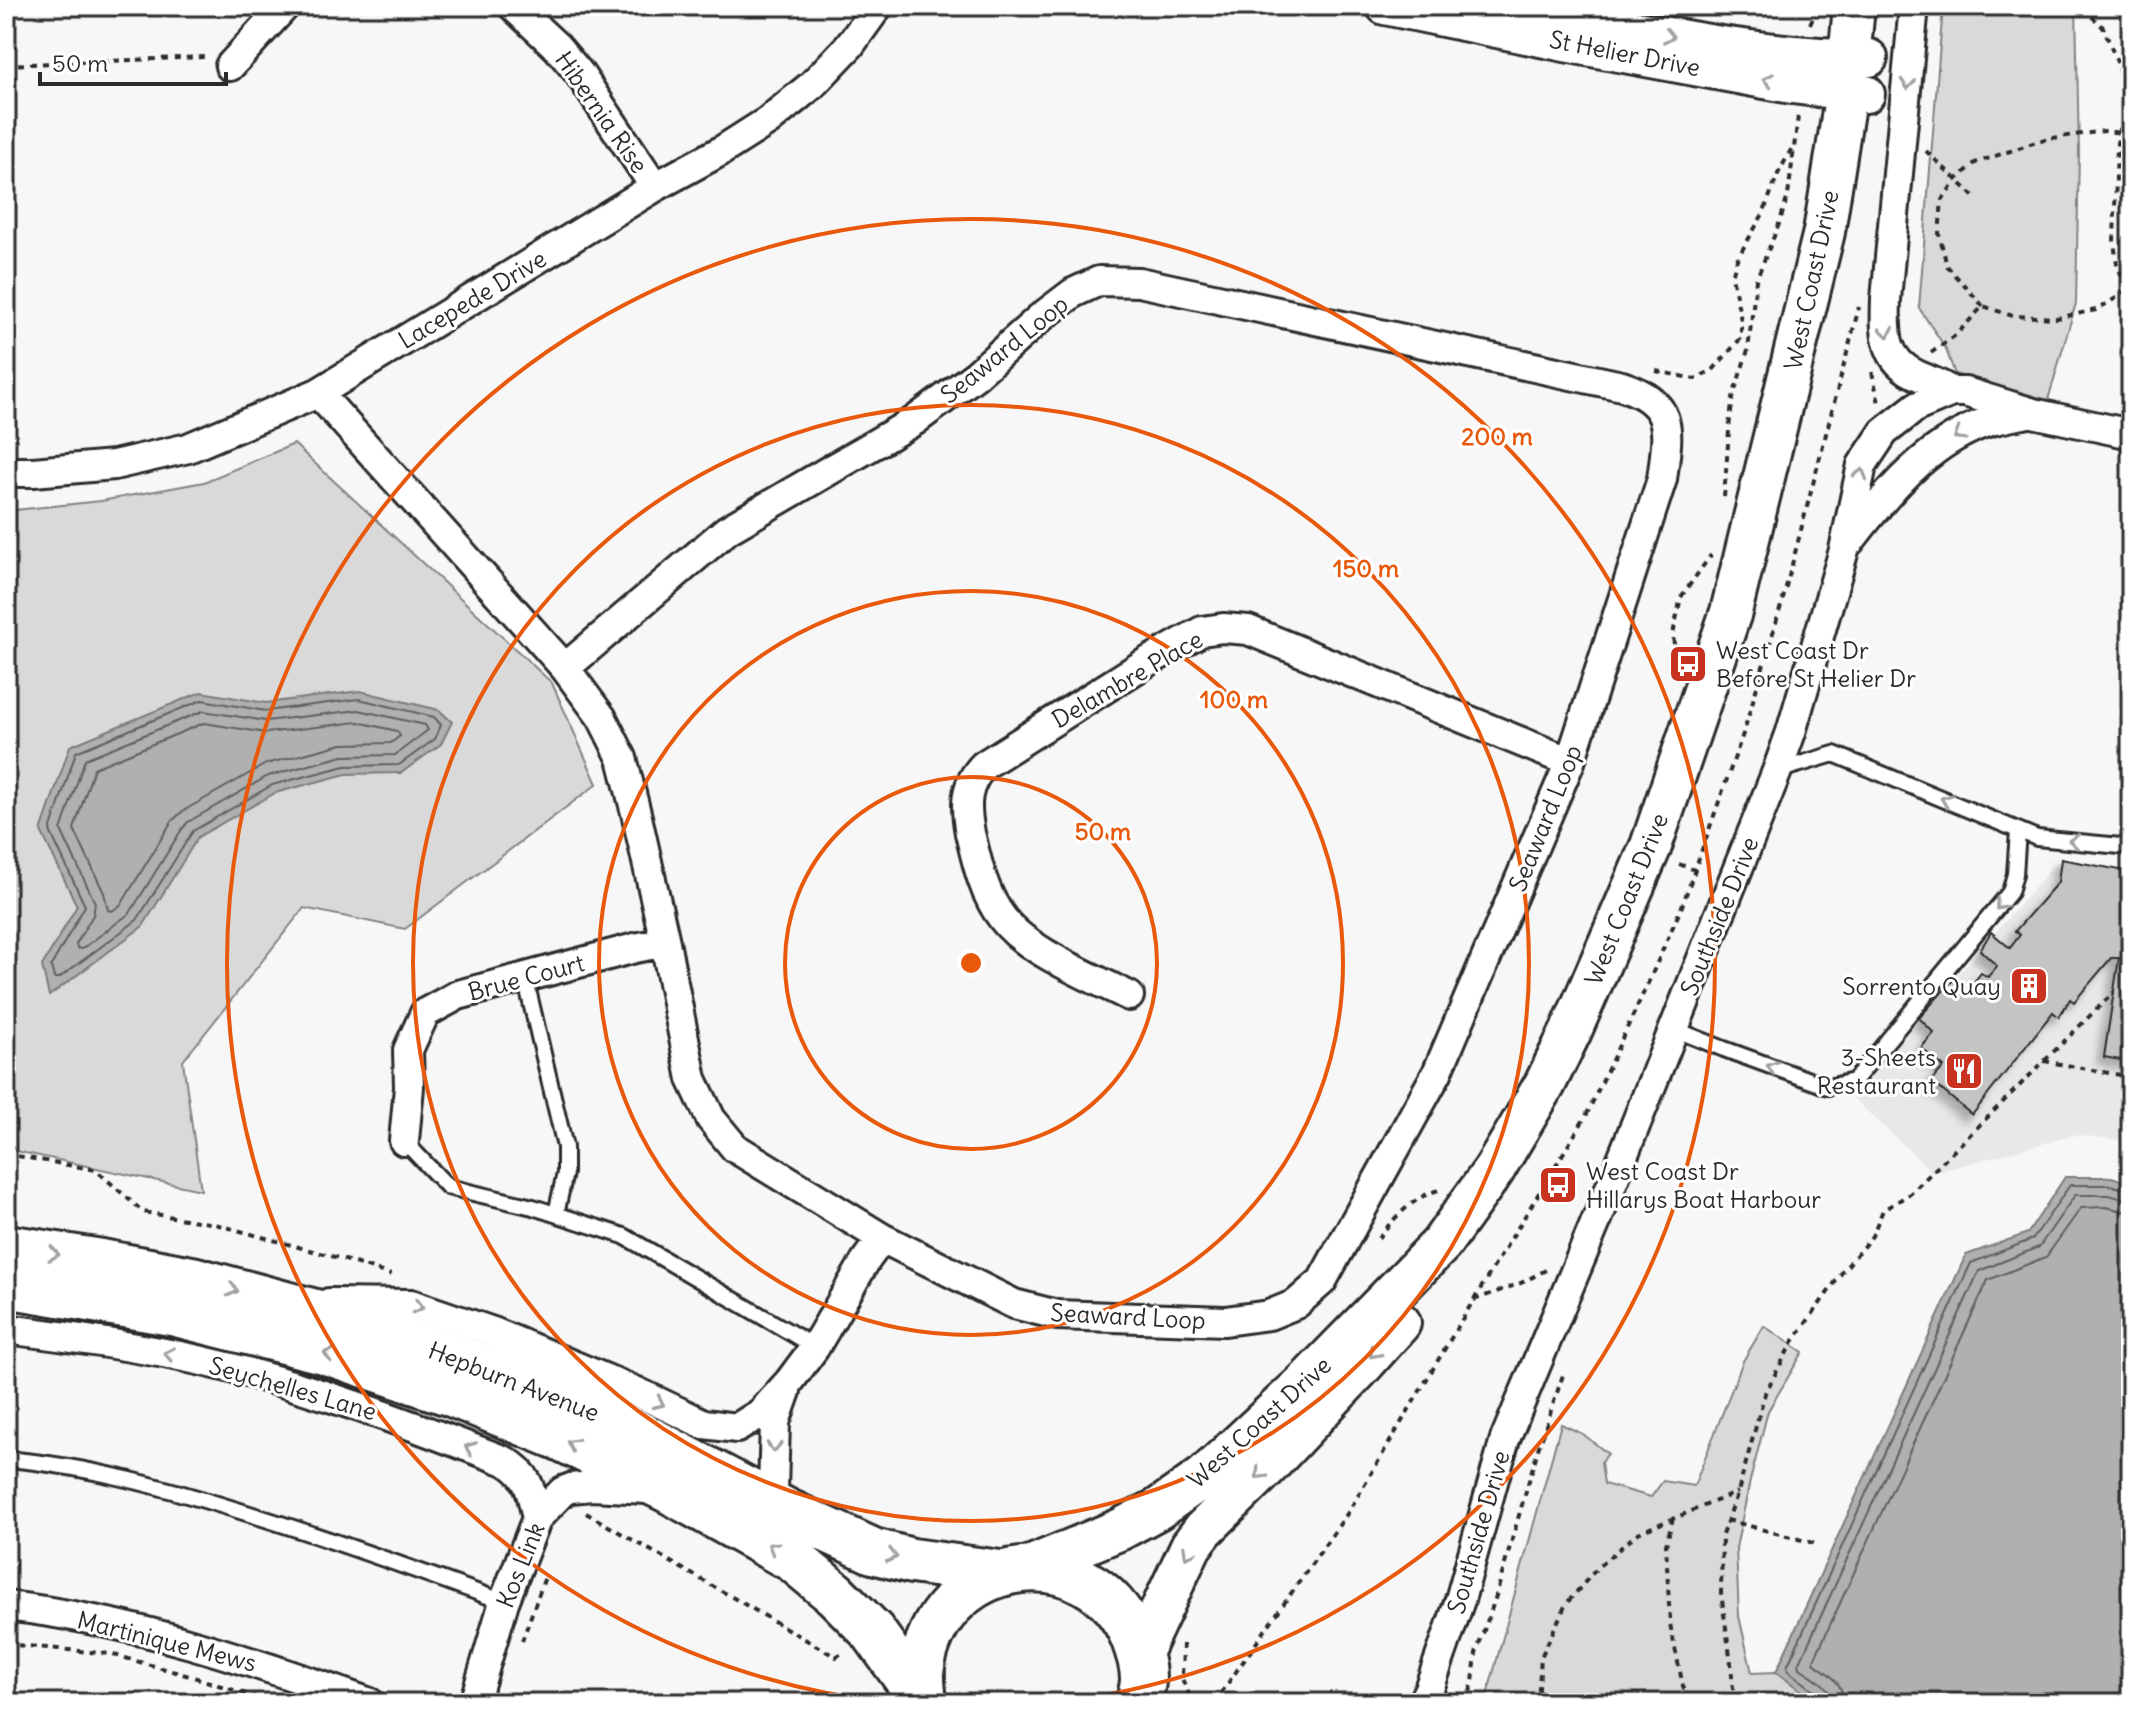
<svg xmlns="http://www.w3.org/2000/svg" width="2137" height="1709" font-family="Delius,sans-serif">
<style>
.built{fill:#e8e8e8}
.green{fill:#d9d9d9;stroke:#828282;stroke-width:2}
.water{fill:#b0b0b0;stroke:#7b7b7b;stroke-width:2}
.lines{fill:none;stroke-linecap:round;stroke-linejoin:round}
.shore{stroke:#606060;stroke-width:2}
.building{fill:#c4c4c4;stroke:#2b2b2b;stroke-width:2;filter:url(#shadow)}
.service-casing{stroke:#2b2b2b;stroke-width:20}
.minor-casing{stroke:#2b2b2b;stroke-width:34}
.tertiary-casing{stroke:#2b2b2b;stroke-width:42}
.secondary-casing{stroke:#2b2b2b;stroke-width:46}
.primary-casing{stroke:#2b2b2b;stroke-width:50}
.path{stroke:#2b2b2b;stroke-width:4;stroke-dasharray:6 6;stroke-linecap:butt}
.service{stroke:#fff;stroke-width:14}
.minor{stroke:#fff;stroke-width:28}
.tertiary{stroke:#fff;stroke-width:36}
.secondary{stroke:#fff;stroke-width:40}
.primary{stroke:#fff;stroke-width:44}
.oneway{stroke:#a0a0a0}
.ring{fill:none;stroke:#e8590c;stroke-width:4}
.labels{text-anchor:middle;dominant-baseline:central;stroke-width:6;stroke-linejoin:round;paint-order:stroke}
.street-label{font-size:24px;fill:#2b2b2b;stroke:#fff}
.poi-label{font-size:24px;fill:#2b2b2b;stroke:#fff;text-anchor:start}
.centre{fill:#e8590c;stroke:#fff;stroke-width:4}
.ring-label{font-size:24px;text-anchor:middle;font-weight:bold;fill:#e8590c;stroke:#fff;stroke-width:6;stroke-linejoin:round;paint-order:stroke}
</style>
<defs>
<filter id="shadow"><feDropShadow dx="-7" dy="7" stdDeviation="4" flood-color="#0004"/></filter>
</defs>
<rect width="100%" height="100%" fill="#f7f7f7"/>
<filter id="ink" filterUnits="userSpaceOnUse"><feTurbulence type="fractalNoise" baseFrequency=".0125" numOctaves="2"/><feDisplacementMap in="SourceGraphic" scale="16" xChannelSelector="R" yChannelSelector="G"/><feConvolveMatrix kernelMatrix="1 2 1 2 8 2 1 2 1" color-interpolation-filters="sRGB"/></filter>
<g filter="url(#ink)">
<path class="built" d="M2057,862L2131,872V1141L2075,1135L1933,1173L1851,1096Z"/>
<path class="green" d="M1943,6H2076L2079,152L2076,303L2048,400L1955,374L1945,347L1919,308Z
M294,444L552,683L597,784L405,929L304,908L183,1061L201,1190L6,1149V511L101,501L204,482Z
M1764,1326L1803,1352L1768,1411L1750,1481L1736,1548L1739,1616L1752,1673L1776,1672L1818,1703H1485L1561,1424L1583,1434L1608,1454L1601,1462L1604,1484L1651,1497L1663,1481L1694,1486L1743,1361Z"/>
<path class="water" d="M360,691L439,710L452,722L441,744L401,773L346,774L275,793L198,837L143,926L49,996L42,966L77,906L41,831L70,746L201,692L266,703Z
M2065,1177H2112L2131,1184V1703H1818L1776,1672L1966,1255L2028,1233Z"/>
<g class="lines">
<path class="shore" d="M359,699L434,717L441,725L435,739L399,765L345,766L272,785L193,831L137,920L59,978H54L51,966L85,906L50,831L76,752L202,700L266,711Z
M359,710L425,725L428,730L395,755L343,756L268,776L188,822L182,829L130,913L82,949L77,948L76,944L93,915L95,903L61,830L85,759L203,711L266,721Z
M358,722L397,731L400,736L391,743L342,744L266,764L183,811L172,821L121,905L112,911L108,910L104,893L74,829L94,768L204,723L266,733Z
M1822,1703L1819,1694L1788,1671L1787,1667L1971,1263L2033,1239L2070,1185H2110L2131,1191
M1832,1703C1831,1685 1814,1678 1800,1668L1799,1664L1979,1271L2039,1247L2075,1195H2109L2131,1201
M1844,1703C1843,1683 1831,1675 1815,1664L1814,1660L1988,1280L2046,1257L2081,1208L2106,1207L2131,1213"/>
</g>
<path class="building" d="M2061,859L2131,872V1062L2104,1057L2119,958H2111L2074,1002L2070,999L2059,1017L2053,1012L1972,1115L1931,1081L1944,1067L1921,1048L1934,1033L1919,1018L1953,980L1966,992L1981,973L1988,977L1997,966L1980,950L1991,932L2010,948L2020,935L2015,931L2058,882Z"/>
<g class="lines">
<g class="service-casing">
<path id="service" d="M1777,771L1834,754L2037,838L2131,847
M525,977L565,1147V1173L556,1214
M1674,1029L1724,1049L1828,1087L1854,1081L2010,892L2015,874L2018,831
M404,1141L448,1187L533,1207L624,1236L815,1347
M6,1459C91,1466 174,1490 256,1516C339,1542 422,1572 504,1602"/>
</g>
<g class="minor-casing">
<path id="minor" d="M513,6L557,47L579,73L655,187
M1914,6L1886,299C1885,331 1883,360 1917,375C1930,381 1941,384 1952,392
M230,66L285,6
M318,393L565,668L602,718L622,758L637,817L665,942L692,1079L711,1119L735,1148L882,1238L1014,1304L1057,1315L1225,1321L1269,1315L1296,1304L1322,1281L1437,1073L1570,762L1662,479C1668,432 1676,403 1622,386L1139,282L1099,281L1073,293L1040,318L976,375L914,421L727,530L565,668
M6,472H33L114,465L188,448L318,393L655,187L721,151L768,121L812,85L850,45L878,6
M1850,541C1883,498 1918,454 1968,430C1987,420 2008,417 2028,413
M1129,996C1092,977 1028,952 1003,919C984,895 977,863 970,833C965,807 964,785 984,765L1147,662L1202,631L1223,628L1248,630L1570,762
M404,1141L409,1087L408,1050L425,1013L458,995L635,948L665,942
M329,1303L411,1304L493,1332L637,1392L704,1424L737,1428L761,1413L789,1382L815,1347L866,1260L882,1238
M6,1329C70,1337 135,1346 198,1360C304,1384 404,1422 505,1461C530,1475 531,1492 537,1518
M786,1511L773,1490L775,1422L786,1391
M6,1606C132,1620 252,1661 370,1703
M474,1703L504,1602L537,1518L563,1491L571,1488L592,1486L647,1489
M1422,1703L1429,1689L1460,1600L1505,1439L1613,1181L1777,771L1791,732L1844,550L1862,465L1884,432L1916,407L1952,392H1965L2033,413L2131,434"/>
</g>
<g class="tertiary-casing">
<path id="tertiary" d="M1385,6L1565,43L1792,85L1866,94
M1510,6C1569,15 1627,29 1685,39C1746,50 1808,57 1869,58"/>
</g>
<g class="secondary-casing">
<path id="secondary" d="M1027,1568L1121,1529L1158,1509L1205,1476L1306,1382L1441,1244L1494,1170L1545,1084L1571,1031L1651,846L1731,612L1824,232L1846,92L1854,6
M1140,1655L1191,1546L1204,1529L1266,1468L1359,1369L1400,1323"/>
</g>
<g class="primary-casing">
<path id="primary" d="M6,1247L102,1262L192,1279L360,1324L500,1372L607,1417L786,1511L873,1551L912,1561L1000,1573
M6,1285L172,1313L323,1351L452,1394L558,1437L668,1490L794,1560L835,1594L873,1632L924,1703
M924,1703C923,1689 920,1673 923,1660C946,1553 1090,1535 1133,1637C1138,1650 1143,1664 1143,1679C1143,1687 1140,1695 1139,1703"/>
</g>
<path class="path" d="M2087,6L2089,14L2103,27L2119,67L2124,111L2117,143L2114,242L2117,264L2131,300
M1810,24L1818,6
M6,65L205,57
M1926,151L1977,199
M1983,306L1947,266L1939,234L1942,200L1956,180L1975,163L2045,139L2104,131L2131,134
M1931,353L1956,335L1983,306L2013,316L2057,318L2096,310L2121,295L2131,286
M1656,371L1695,379L1713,370L1741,338V320L1732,276L1737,259L1763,214L1778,174L1795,142
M1872,372L1879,403
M2128,409L2131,388
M1724,497L1730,418L1734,393L1748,350L1756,280L1779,224L1788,196L1798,116
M1676,668L1673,634L1681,597L1711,555
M1679,864L1695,870
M2044,1061L2131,1077
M6,1154L96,1170L143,1212L215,1224L342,1259L391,1275
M1378,1238C1393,1219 1414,1196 1439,1190
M1474,1300L1521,1283L1546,1270
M586,1513L836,1657L845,1651
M1673,1518L1666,1545L1670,1624L1683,1686L1691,1703
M1727,1520L1817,1544
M522,1641L546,1574
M6,1644L111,1654L200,1679L273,1703
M1183,1644L1182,1679L1193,1703
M1734,1702L1731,1663L1721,1593L1722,1535L1738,1492L1765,1393L1792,1343L1843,1271L1872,1236L1883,1210L1910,1194L2114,992
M1214,1703L1349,1511L1473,1301L1586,1116L1649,981L1682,906L1744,731L1783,599L1859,307
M1466,1703L1473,1683L1476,1653L1495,1599L1538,1449L1564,1372
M1538,1703L1541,1657L1566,1604L1599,1566L1638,1533L1738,1492
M1732,1703H1758"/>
<use href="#service" class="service"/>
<use href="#minor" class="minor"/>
<use href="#tertiary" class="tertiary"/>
<use href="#secondary" class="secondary"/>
<use href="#primary" class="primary"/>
</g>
<defs><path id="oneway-chevron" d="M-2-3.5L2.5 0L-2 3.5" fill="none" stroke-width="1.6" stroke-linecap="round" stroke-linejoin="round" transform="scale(2)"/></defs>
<g class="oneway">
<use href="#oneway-chevron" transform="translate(1669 36) rotate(12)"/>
<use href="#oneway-chevron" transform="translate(1768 80) rotate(-170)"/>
<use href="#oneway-chevron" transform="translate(1908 84) rotate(95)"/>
<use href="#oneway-chevron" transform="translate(1887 332) rotate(83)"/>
<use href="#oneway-chevron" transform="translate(1959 435) rotate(149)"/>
<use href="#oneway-chevron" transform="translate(1861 474) rotate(-74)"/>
<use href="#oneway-chevron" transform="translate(1946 800) rotate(-158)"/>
<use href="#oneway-chevron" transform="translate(2074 841) rotate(-175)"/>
<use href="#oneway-chevron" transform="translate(2000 905) rotate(130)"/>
<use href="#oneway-chevron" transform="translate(1772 1067) rotate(-160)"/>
<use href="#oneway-chevron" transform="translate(54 1254) rotate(9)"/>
<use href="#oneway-chevron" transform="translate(233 1290) rotate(15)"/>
<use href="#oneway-chevron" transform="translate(418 1307) rotate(15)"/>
<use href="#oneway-chevron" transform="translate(1374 1353) rotate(131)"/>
<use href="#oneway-chevron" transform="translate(169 1354) rotate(-169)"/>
<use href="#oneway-chevron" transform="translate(329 1354) rotate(-163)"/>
<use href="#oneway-chevron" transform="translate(659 1403) rotate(25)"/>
<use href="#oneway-chevron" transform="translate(572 1444) rotate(-154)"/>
<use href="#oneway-chevron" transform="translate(774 1447) rotate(92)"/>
<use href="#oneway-chevron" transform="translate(470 1448) rotate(-159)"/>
<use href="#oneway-chevron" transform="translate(1260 1474) rotate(135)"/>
<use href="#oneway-chevron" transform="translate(773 1547) rotate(-149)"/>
<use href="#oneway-chevron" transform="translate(1188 1553) rotate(119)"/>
<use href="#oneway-chevron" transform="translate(892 1556) rotate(14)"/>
</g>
</g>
<g class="ring">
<circle cx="971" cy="963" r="186"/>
<circle cx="971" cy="963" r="372"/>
<circle cx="971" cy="963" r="558"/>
<path d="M893 1703A744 744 0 1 1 1049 1703"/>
</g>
<defs>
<g id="bus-square" transform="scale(2)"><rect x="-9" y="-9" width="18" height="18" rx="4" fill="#c8321e" stroke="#fff"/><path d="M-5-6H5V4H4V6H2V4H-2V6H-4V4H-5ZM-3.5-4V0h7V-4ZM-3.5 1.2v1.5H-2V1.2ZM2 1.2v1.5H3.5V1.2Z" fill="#fff"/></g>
<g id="building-square" transform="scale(2)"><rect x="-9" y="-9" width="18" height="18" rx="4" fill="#c8321e" stroke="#fff"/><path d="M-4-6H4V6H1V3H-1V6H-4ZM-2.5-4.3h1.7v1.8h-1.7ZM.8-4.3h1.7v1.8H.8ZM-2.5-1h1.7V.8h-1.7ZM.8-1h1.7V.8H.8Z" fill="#fff"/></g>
<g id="restaurant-square" transform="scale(2)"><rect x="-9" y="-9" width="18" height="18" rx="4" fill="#c8321e" stroke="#fff"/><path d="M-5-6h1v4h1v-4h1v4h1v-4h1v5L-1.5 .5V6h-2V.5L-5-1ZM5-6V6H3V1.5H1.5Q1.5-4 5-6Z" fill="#fff"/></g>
</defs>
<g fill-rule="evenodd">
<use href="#bus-square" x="1688" y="664"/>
<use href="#building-square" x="2029" y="986"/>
<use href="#restaurant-square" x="1964" y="1071"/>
<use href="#bus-square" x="1558" y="1185"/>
</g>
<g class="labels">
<g class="street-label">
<text transform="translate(1625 53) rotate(11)">St Helier Drive</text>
<text transform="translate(602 112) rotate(55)">Hibernia Rise</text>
<text transform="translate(1811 280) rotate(-78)">West Coast Drive</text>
<text transform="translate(472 299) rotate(-31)">Lacepede Drive</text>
<text transform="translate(1004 349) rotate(-39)">Seaward Loop</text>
<text transform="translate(1127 679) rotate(-30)">Delambre Place</text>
<text transform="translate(1545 818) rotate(-68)">Seaward Loop</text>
<text transform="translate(1626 899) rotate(-68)">West Coast Drive</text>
<text transform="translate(1719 916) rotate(-68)">Southside Drive</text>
<text transform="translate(526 977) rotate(-15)">Brue Court</text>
<text transform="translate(1128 1316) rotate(3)">Seaward Loop</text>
<text transform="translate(514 1381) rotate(21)">Hepburn Avenue</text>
<text transform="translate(293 1388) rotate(16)">Seychelles Lane</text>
<text transform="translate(1259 1422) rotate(-42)">West Coast Drive</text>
<text transform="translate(1478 1532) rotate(-74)">Southside Drive</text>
<text transform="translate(520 1565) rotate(-68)">Kos Link</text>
<text transform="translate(167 1641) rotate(14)">Martinique Mews</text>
</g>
<g class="poi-label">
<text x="1716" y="650">West Coast Dr<tspan x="1716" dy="28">Before St Helier Dr</tspan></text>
<text x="2001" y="986" text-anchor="end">Sorrento Quay</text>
<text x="1936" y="1057" text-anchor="end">3-Sheets<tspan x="1936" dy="28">Restaurant</tspan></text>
<text x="1586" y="1171">West Coast Dr<tspan x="1586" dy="28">Hillarys Boat Harbour</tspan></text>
</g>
</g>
<circle cx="971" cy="963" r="12" class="centre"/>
<g class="ring-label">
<text x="1497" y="445">200 m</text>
<text x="1366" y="577">150 m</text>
<text x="1234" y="708">100 m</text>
<text x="1103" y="840">50 m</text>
</g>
<rect width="2137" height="1709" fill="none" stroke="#fff" stroke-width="32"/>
<rect x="16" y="16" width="2105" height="1677" fill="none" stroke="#2b2b2b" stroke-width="3" filter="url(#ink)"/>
<path d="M40 72v12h186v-12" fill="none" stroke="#2b2b2b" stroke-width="4"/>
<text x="52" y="72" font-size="24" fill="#2b2b2b" stroke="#ffffff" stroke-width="6" paint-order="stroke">50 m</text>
</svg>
